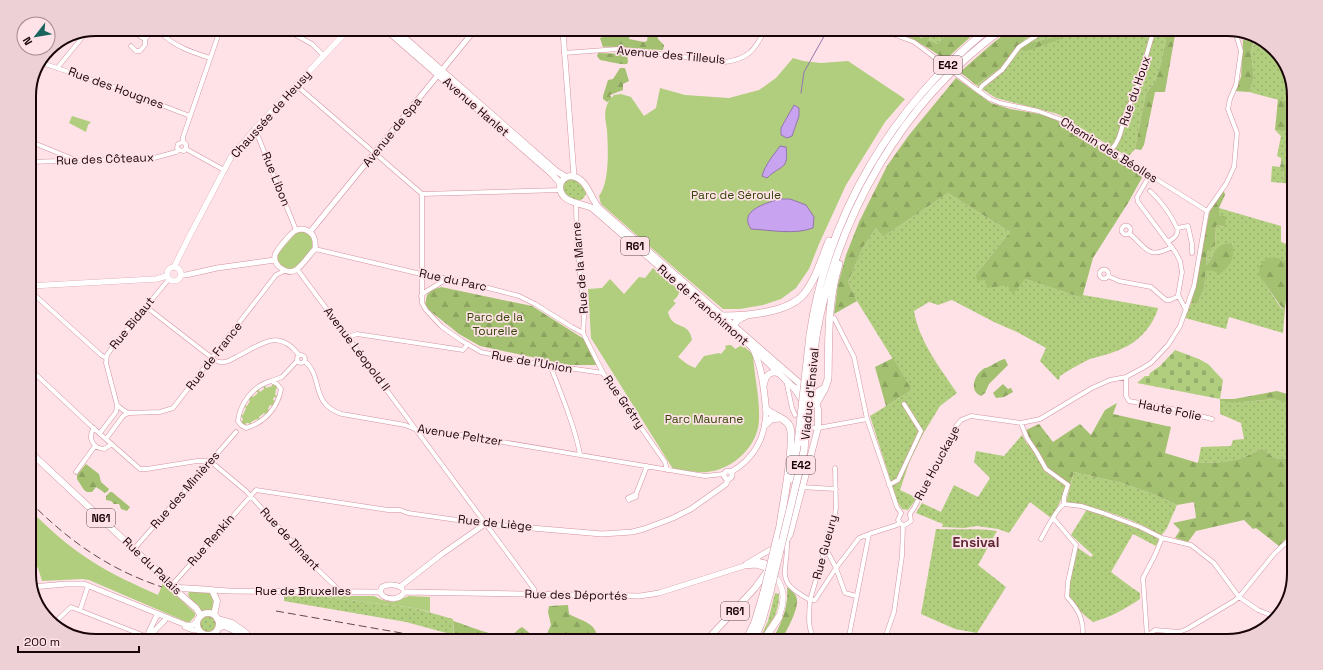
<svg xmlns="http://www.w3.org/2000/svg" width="1323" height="670" font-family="'Space Grotesk',sans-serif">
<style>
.grass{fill:url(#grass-dots)}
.forest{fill:url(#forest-firs)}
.cemetery{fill:url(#cemetery-stones)}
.park{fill:#b0ce7e}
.water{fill:#c8a4f0;stroke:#9474ab}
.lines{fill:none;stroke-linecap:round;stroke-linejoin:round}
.stream{stroke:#9474ab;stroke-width:1}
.minor-casing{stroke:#d493a1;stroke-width:5}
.tertiary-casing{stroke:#d493a1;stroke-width:6}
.secondary-casing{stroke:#d493a1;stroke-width:6}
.primary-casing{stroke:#d493a1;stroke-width:7}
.trunk-casing{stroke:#d493a1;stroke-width:7}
.motorway-casing{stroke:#d493a1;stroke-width:8}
.minor{stroke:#fff;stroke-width:4}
.tertiary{stroke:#fff;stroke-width:5}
.secondary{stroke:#fff;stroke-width:5.5}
.primary{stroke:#fff;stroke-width:6}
.trunk{stroke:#fff;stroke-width:6}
.motorway{stroke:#fff;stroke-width:7}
.rail{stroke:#60494e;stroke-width:1;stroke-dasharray:8 4;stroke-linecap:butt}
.minor-bridge-casing{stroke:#d493a1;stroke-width:5;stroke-linecap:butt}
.motorway-bridge-casing{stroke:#d493a1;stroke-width:8;stroke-linecap:butt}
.minor-bridge{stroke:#fff;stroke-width:4}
.motorway-bridge{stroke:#fff;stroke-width:7}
.labels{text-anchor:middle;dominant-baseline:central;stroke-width:3.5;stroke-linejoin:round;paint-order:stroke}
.shield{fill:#ffe2e7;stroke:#5e474c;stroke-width:1}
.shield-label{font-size:11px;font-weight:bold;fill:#190409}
.street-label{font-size:12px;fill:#190409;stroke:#ffe2e7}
.park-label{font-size:12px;fill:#334507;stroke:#ffe2e7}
.quarter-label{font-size:14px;font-weight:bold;fill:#5e2836;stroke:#ffe2e7}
.rim{fill:none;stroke:#190409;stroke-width:2}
</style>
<defs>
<pattern id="grass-dots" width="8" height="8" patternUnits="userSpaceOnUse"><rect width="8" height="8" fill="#b0ce7e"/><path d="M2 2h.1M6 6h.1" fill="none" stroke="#97af6c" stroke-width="1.8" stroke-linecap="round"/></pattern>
<pattern id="forest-firs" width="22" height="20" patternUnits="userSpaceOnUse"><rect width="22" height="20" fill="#a3c170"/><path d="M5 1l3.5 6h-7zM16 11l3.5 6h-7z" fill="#8ca460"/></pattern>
<pattern id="cemetery-stones" width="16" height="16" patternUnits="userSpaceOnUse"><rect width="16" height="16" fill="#b0ce7e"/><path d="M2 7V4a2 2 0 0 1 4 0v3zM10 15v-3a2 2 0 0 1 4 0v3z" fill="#97af6c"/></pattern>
</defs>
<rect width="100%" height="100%" fill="#ffe2e7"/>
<path class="grass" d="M1168,29L1161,63L1155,82L1146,93L1135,149L1128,157L1058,114L996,98L976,85L1002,67L1018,44L1024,52L1059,35L1035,42L1023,40L1038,30Z
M932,30H951L937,44L929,42Z
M1257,36L1283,59L1294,92V104L1249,92L1254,78L1251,51Z
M1275,130L1294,133L1293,166L1281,163V158L1277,156L1281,136Z
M1272,166L1280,167L1284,169L1283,183L1271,182Z
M568,179H575L585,189L586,194C578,209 565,197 562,186L564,181Z
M948,193L1010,232L976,274L985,279H1025L1082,298L1083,295L1158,308C1153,327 1137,343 1119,350C1110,354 1099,356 1090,359C1079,364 1069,370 1060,376L1059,380L1057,379L1040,361L1046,348L1017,332L994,322L952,300L938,305L929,302L914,311C919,341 940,368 957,393L940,406L923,434L909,463L900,490L917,498L908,510L902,509L897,501L870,416L912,390L857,301L848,282L863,247L876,228L883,237Z
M1219,208L1281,226V242L1292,246V242H1294V256L1292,254L1291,264L1264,282L1281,308L1285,309L1283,333L1229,317L1226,329L1185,318L1191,303L1197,304L1204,289L1206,271H1213L1233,243C1216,242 1213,256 1206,267L1207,252L1215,245L1216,225L1224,227L1219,215Z
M1274,399L1294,406V452L1286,459L1274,458L1262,448L1243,458L1225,462L1198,463L1201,447L1231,446L1233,440L1244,439L1241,423L1220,414V401L1232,403Z
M1022,435L1027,444H1030L1067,487L1058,506L1051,518L1030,502L1009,533L998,529L977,526L964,528L942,527L943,524L916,513L922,503L941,512L954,485L978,497L990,478L974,462L976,451L1004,456Z
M1074,472L1122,483L1158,496L1177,505L1167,528L1161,536C1136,519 1096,507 1066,502Z
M1087,509L1145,530L1159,539L1156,546L1133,534L1111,572L1131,587L1140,593V599C1125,609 1111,617 1093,622C1085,616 1074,607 1069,597C1065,589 1076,558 1078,548L1091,557L1093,555L1071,535Z
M936,529C957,530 977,528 997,531L978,565L1006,587L977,633L955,629L921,614Z
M775,593L779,594C780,611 770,628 759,641L768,621Z
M284,596H317L414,608L453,619L454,635L406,622L284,601Z
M200 624a8 8 0 1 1 16 0a8 8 0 1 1-16 0Z"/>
<path class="forest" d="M1168,29H1176L1165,92H1155L1144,145L1141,150L1135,149L1146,93L1155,82L1161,63Z
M892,30H903L922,38L924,30H932L929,41L937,44L951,30H978L945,60C929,47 911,38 892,30Z
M1010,30H1038L1023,40L1035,42L1059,35L1060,31L1063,33L1061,39L1024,52L1018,45L1002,67L976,85L960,72L993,43Z
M656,31L658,39L664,45L663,50C643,50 623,46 603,47L600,38L603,37H609L613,32H630L629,39L644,42L647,41L648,32Z
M1243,40L1254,41L1251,51L1254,78L1249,92L1235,91L1241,77Z
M598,53L627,54L628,62L627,64C621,65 607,61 600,60L597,56Z
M620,68H625L629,81L623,84V90L610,95L612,99L607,102L603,99V96L608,80L613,79Z
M956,78L991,103L1010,109L1046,115L1066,125L1144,174L1128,203L1093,258L1082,298L1025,279L1013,294L1007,285L987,288L985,280L977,281L976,274L1010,232L948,193L883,237L876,228L863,247L848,282L857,301L834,314L838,284L846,255L859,222L887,166L909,135Z
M1278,99L1294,104V133L1275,130Z
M1294,155V184L1283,183L1284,170L1280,167L1281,163L1293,166Z
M1223,188L1225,195L1219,208V215L1226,217L1225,227L1216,225L1215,245L1207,252L1206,266C1215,256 1213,243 1232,243C1235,258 1231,265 1220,274L1213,271H1206L1204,289L1197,304L1191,303L1212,200Z
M1291,253L1294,256V282H1288L1285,309L1282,308L1259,275C1259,272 1259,267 1261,265C1268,252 1281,259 1291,264Z
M441,287L532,306L584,339L597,365H569L480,346L459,334L429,310L425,305L427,295L432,290Z
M893,358L912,390L886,406L875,367Z
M1005,359L1008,365L989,384L985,393L981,396C969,391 974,376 982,370C987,366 983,370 988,367C994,365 998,360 1005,359Z
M1003,384L1008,389L1011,388L1013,392L1004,397L996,398L993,393Z
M1277,391L1294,396V406L1274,399L1232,403L1220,401V399H1234Z
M1117,403L1113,414L1171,427L1165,453L1198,463L1225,462L1243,458L1262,448L1274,458L1286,459L1294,452V531L1279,546L1256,528L1253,529L1244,520L1196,531L1188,542L1175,538L1180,530L1173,523L1196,518L1194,502L1177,505L1158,496L1122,483L1074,472L1070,485L1067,487L1043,469L1030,444L1026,430L1039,424L1053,442L1080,424L1091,435L1105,410Z
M86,464L99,474L101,482L109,489L108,491L105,493L96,487L92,492H87L84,490L77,479V475Z
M110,492H112L130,507L127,511L121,509L119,504H114L111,501L106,500V496Z
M787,587C790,590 794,592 796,596C801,607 786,631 781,641H772C781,623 789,607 787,587Z
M568,605L569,614C583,622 597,622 598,641H468L455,638L453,621C464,624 503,641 512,635C515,633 518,629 522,627L537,639L544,640L551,625L548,612L549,606Z"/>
<path class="cemetery" d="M1175,350L1199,359L1208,364L1223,380L1220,399L1137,383L1145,376H1149L1150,373L1160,366Z"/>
<path class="park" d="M793,58L803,61L821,63L848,61L905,99L885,122L846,185L819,244L809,269L796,288L781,299L763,305L740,309H723L679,272L601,204L599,196C610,182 608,147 607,130C606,123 604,115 606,108C607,103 610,99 614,95L621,94L631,97L644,116L656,108L660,88L685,95L729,98L759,90L776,78Z
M72,116L91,122L88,125L86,132L69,123Z
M303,231L311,235C312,238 313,241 313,245C312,249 309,252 306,256C297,266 289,277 278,262V253L296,233Z
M653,268L680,291L677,297L673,301L676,303L668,312C672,331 689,320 692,340L678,357L687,364L695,368L704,356L719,353L721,354L726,348L725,346C730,344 732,345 735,349L742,345L753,354C754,376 760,397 759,419C759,445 733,470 707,472C696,473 684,470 673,469L591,338L588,289L602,288L610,279L624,294L639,277L645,278Z
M273,383L278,388L276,389L275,395L278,396L277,398L274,397L273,400L276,401L273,406L270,405L268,409L270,411L266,415L264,413L259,417L260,420L259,421L257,419L251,422V425L250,426L249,423H246V426L240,422L243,420L242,417L240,416V414L243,415L246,408L243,406L244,405L247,406L250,401L248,399L251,395L253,397L258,393L256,391L258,389L260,392L264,389L263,386L265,385L266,388L272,386Z
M29,509C49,529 69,547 93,562C113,575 136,585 158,595L163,583L195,613V616L189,623L89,580L82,579L42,581L38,568L29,558Z
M189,592H210L215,600L212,611L201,612C197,606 190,601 188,594Z
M317,596H374L382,600L393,602L409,596L430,597V612L414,608Z"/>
<path class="water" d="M794,105L799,108V116L792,136L787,138L781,135V128Z
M780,146L786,147C789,171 781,164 767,178L762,176C766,163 773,156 780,146Z
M778,199H790L806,205L814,217L813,228C794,235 771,230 751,229C738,210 766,204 778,199Z"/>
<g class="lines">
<path class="stream" d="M801,93L804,72L827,31"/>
<g class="minor-casing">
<path id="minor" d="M882,30L914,42L930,54
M292,33L312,44L323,55
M137,34L141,37L145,39L150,34
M162,34C176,47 192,52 210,58
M131,46L136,51H140L145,45V39
M564,53L618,49L725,62C747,59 755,51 764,31
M42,63L114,87L190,116
M58,67L85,34
M296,85L422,194
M973,87L990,99L1000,103L1038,111L1062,120L1207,211
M979,91L982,86L1002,70L1019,47L1045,30
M255,129L296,230
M29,141L73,159
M186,149L224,170
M179,150L184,151L186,147V144L183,142V137L219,33
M179,150L177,148L178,144L183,142
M1111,150C1125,136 1121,113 1134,98L1154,29
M29,162L154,158L176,152L179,150
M1150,175L1137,197L1138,202L1176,253L1180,261L1182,272L1178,295L1186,310
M1150,191C1162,202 1170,213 1177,228
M422,194V303L426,310L442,327L462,341L481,352L527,362L603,373
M422,194L561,190
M576,204L577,243L584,316L583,333
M1121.5 230a4.5 4.5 0 1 1 9 0a4.5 4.5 0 1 1-9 0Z
M1129,233C1147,248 1147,260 1172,247
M1168,242C1174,238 1179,235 1177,228L1188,226L1192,244V253
M315,249L421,274L461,281L519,296L535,304L572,327L583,333L603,373L665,462L667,470
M297,269L534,589V594
M1099.5 274a4.5 4.5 0 1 1 9 0a4.5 4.5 0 1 1-9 0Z
M1108,276L1119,281L1151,287L1166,300H1170L1179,296
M169,279L112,348L107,355L106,363L117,405L123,410L128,413L160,412L173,408L276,275L284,271
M29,290L101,355L106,358
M421,296L425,292L447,279
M145,306L216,361C224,364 229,361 236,357C261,345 278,327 299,355
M834,318L854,357L867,419L897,507L901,513
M348,337L357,334L463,350L468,344
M297 359a4 4 0 1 1 8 0a4 4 0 1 1-8 0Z
M304,361C324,375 309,404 342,414L405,425L417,430L425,429L455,434L705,476L724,474
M550,365C561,394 574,424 580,454
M29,368L91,426L140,469H147L197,461H210
M1126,377V396L1129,401L1177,410L1212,419
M786,380L792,408L795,415
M271,381L277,384L281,389C278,408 264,423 246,428L241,425L238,421C240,403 253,386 271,381Z
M271,381L282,377L297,361
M1021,423L1027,438L1037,453L1046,469L1068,485L1064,497V504
M804,427L818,428L867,419
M94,428C87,438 93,448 104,449L112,444
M100,433L116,412L117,405
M106,439L123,416L128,413
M210,461L246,491L315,567L340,591
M76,472L95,446
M889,485L898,480L921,431L904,404
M800,487L836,489
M636,494V497L629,500L628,498L636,494L647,466
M1064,504L1081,506L1103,513L1140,527L1162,538L1191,545L1214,563L1239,597L1258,610L1275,617
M901,513L898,520L901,524L905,525L911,521L910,514
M910,514L914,508L956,426L961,420L971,416L1021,423L1040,419L1092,388L1110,380L1126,377L1141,369L1151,363L1168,345L1180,326L1194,286L1207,211L1226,184L1234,167L1237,133L1228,109L1230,99L1236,85L1241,51L1235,31
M1054,519L1076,545L1068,582L1067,597C1080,611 1085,622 1082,641
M1041,539C1046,530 1056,509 1064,504
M787,541C788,575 773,580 810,600
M825,547L836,568L845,593L856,596
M134,549L236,432
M172,585L256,490L388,510H400L408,513L485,524
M810,600H815L836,568L859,538L869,534L897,525L899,523
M80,610L88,586
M54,623L71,607L145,636L147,638
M205,635L209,641
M1121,636L1122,641
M1147,636L1143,578L1155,555L1162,538
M213,641V634
M815,641C807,627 809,616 810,600L835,515L836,507L835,468
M848,641L869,534
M884,641L894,612L902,556L903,525
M1143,641L1147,636L1155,630L1179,632L1187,629L1234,601L1239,597L1274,554L1294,535"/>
</g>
<g class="tertiary-casing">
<path id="tertiary" d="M563,32L574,176
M303,229C314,232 316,239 315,249C309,255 303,265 296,270C287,275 273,266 275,255C276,251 292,231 297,230C299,229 301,229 303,229Z
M310,232L473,32
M181,275H186L217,268L275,260
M724 475a4 4 0 1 1 8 0a4 4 0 1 1-8 0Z
M731,472C755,458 766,436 766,409
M754,560L765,563L769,569
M746,564L775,547
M401,586L442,554L485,524L602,534L632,532L644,529L673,518L691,509L722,487L726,484L728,479
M32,587L66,584H84L186,625H192L197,622
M212,590L230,591L380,592
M380,592L382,587C388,584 397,584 402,588
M380,592L383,596C389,600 401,600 404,592
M404,592L640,596L659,593L744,566L756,565L769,569
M185,627L193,630H198
M147,636L156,617L158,615
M145,641L165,620"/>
</g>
<g class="secondary-casing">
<path id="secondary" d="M174,267L189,237L231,157L255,129L345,33
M167 274a7 7 0 1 1 14 0a7 7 0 1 1-14 0Z
M29,286L156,279L167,276
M773,574C786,588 785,602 778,619"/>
</g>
<g class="primary-casing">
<path id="primary" d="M551,173L560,183
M753,349C762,367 764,389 766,409
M764,384C766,375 769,371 779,373
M29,451L169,582L175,590L196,608L201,616
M173,585L180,588L212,590L217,601L214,615
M197 624a11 11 0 1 1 22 0a11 11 0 1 1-22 0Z
M217,619L232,623L246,633
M218,628L224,626L227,627L258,641"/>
</g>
<g class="trunk-casing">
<path id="trunk" d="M390,33L551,173
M399,33L556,171L566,177
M781,550L790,534L818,428V409L813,395L600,209C589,198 588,177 570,176C565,177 560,181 560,187C560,203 582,203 592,208L753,348L794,388L803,401
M706,641L755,588L768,570"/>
</g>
<g class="motorway-casing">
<path id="motorway" d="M722,316C746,316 788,313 804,294C816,279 822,258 829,241
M733,331C733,323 737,319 745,316
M810,335C828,214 893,106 987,30
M816,336C837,216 902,102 1001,30
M794,388L801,390L807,396L813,395L825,388
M817,402L825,388L828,379C829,340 827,302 839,264
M766,409C773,416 784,417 789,425C797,438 782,508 780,526
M766,424L771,419L779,418
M791,479L798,443
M776,542L781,522
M746,641L755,622L764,592
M753,641L761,624L770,592
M763,641L779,617"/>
</g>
<use href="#minor" class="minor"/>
<use href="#tertiary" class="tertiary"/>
<use href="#secondary" class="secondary"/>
<use href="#primary" class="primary"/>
<use href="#trunk" class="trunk"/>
<use href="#motorway" class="motorway"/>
<path class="rail" d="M29,501C69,541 108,569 162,587
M276,611L447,641"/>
<g class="minor-bridge-casing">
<path id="minor-bridge" d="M930,54L973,87"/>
</g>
<g class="motorway-bridge-casing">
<path id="motorway-bridge" d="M798,443L810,335
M764,592L776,542
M770,592L804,451L808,401L816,336"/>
</g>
<use href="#minor-bridge" class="minor-bridge"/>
<use href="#motorway-bridge" class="motorway-bridge"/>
</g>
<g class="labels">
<g class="shield">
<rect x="934" y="56" width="28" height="18" rx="3"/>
<rect x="621" y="237" width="28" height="18" rx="3"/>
<rect x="787" y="456" width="28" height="18" rx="3"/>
<rect x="87" y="509" width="28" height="18" rx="3"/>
<rect x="721" y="602" width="28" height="18" rx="3"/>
</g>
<g class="shield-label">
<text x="948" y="65">E42</text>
<text x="635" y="246">R61</text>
<text x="801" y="465">E42</text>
<text x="101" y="518">N61</text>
<text x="735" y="611">R61</text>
</g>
<g class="street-label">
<text transform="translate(671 55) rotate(5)">Avenue des Tilleuls</text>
<text transform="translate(116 88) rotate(20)">Rue des Hougnes</text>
<text transform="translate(1135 91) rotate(-71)">Rue du Houx</text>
<text transform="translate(476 107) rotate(41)">Avenue Hanlet</text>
<text transform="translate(271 114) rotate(-48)">Chaussée de Heusy</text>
<text transform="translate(392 132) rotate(-51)">Avenue de Spa</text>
<text transform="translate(1109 150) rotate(32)">Chemin des Béolles</text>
<text transform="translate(105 159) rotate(-2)">Rue des Côteaux</text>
<text transform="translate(276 179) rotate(68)">Rue Libon</text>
<text transform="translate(580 268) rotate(-95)">Rue de la Marne</text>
<text transform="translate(453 280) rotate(12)">Rue du Parc</text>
<text transform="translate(703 305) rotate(41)">Rue de Franchimont</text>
<text transform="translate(132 323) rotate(-51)">Rue Bidaut</text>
<text transform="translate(357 349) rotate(53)">Avenue Léopold II</text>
<text transform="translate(214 356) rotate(-52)">Rue de France</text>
<text transform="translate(532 362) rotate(10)">Rue de l'Union</text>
<text transform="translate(810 394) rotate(-84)">Viaduc d’Ensival</text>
<text transform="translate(624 402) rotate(55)">Rue Grétry</text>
<text transform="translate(1170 410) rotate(12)">Haute Folie</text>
<text transform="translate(460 435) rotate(9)">Avenue Peltzer</text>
<text transform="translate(937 463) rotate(-62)">Rue Houckaye</text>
<text transform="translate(185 490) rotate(-49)">Rue des Minières</text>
<text transform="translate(495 523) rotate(6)">Rue de Liège</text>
<text transform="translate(290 539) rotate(47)">Rue de Dinant</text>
<text transform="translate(211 540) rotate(-49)">Rue Renkin</text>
<text transform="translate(825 547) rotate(-75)">Rue Gueury</text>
<text transform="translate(152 566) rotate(44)">Rue du Palais</text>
<text x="303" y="591">Rue de Bruxelles</text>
<text transform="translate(576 595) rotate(1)">Rue des Déportés</text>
</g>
<g class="park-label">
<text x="736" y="195">Parc de Séroule</text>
<text x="495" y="317">Parc de la<tspan x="495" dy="14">Tourelle</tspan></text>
<text x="704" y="419">Parc Maurane</text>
</g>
<g class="quarter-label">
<text x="976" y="542">Ensival</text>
</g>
</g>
<path d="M0 0H1323V670H0ZM96 36H1227A60 60 0 0 1 1287 96V574A60 60 0 0 1 1227 634H96A60 60 0 0 1 36 574V96A60 60 0 0 1 96 36Z" fill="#edd0d5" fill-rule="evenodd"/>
<path class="rim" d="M96 36H1227A60 60 0 0 1 1287 96V574A60 60 0 0 1 1227 634H96A60 60 0 0 1 36 574V96A60 60 0 0 1 96 36Z"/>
<g transform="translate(36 36) rotate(239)"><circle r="19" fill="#ffe2e7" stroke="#a3898e"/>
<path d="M0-3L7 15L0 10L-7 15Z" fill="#19645d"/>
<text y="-6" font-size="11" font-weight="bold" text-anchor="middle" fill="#190409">N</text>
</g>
<path d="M18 646v6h121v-6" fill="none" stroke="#190409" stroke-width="2"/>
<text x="24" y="646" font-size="12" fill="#190409" stroke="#ffe2e7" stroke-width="3" paint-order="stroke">200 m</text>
</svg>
